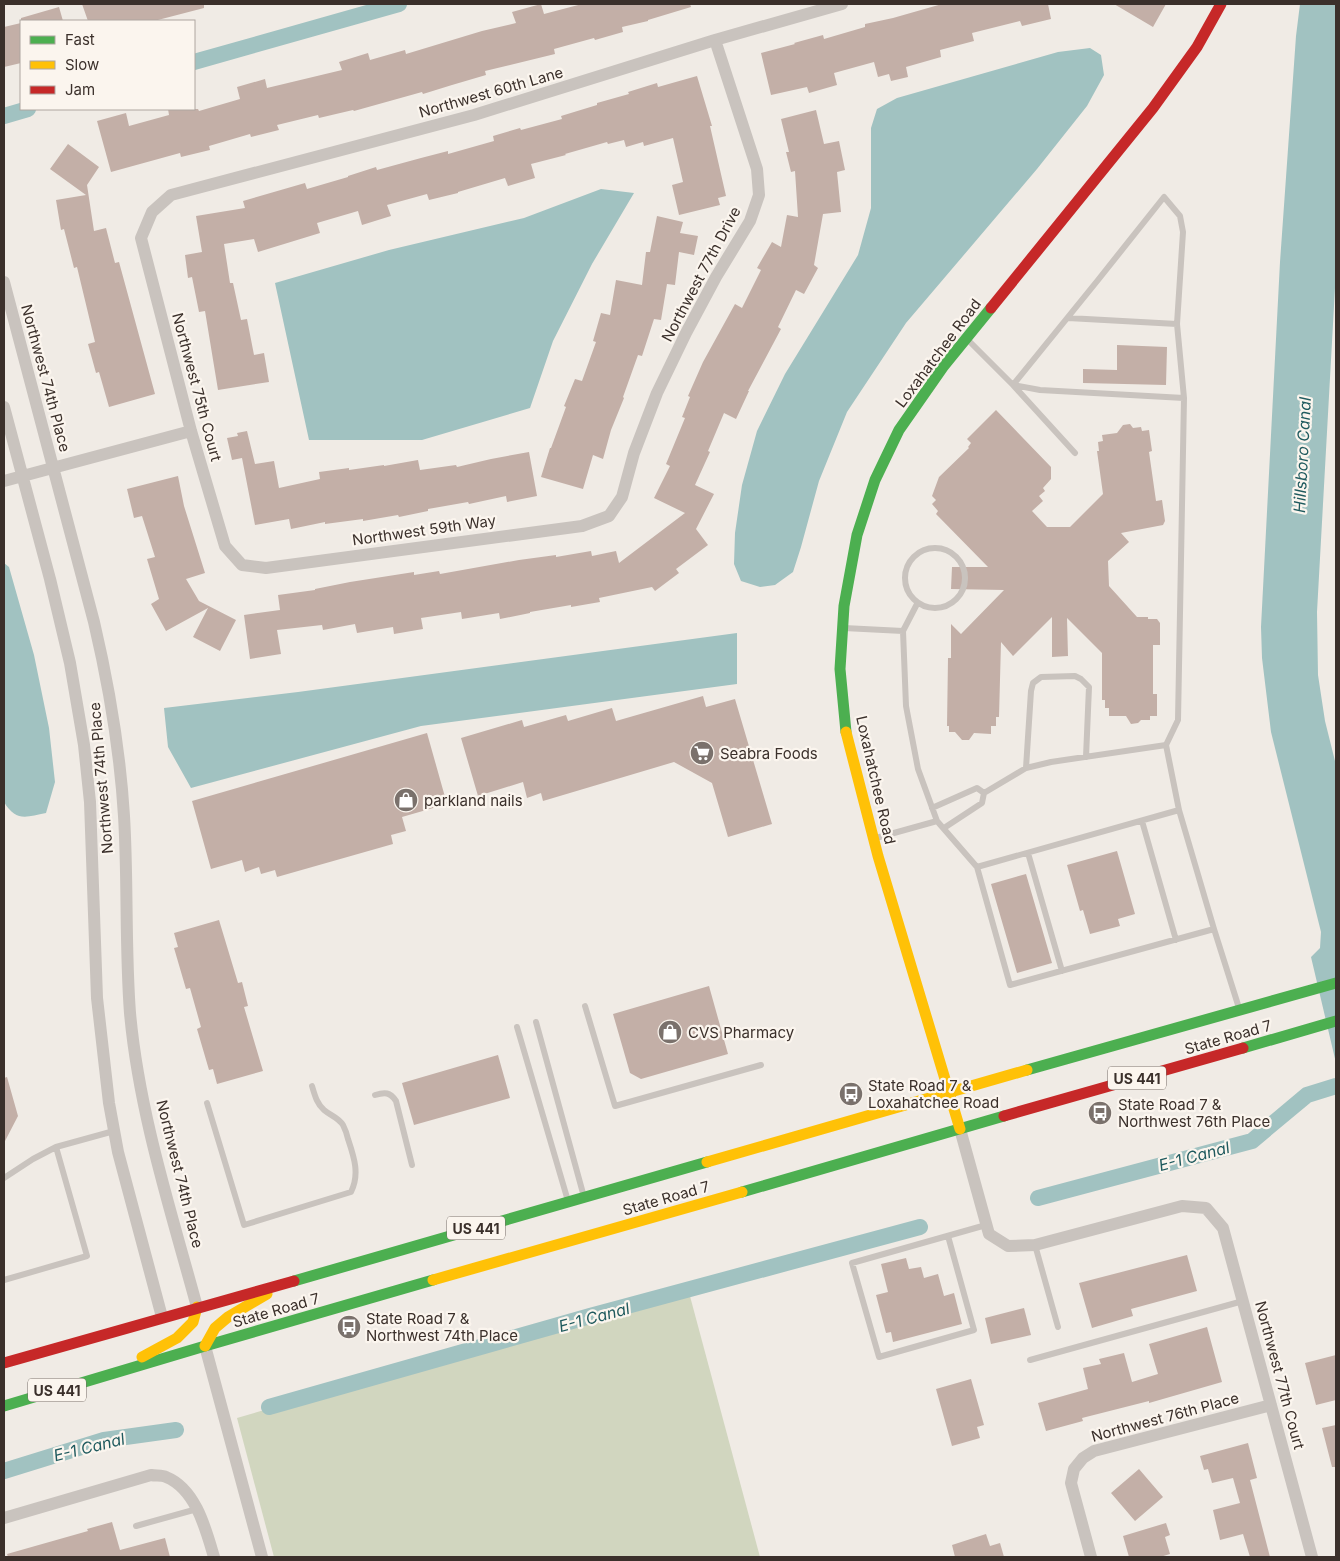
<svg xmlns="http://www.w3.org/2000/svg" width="1340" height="1561" font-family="Inter,sans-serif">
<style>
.green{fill:#d1d6bf}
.water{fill:#a1c2c1}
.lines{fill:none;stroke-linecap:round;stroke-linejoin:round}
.canal{stroke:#a1c2c1;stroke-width:16}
.building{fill:#c3afa7}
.lane{stroke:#c9c3be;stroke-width:6}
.street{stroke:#c9c3be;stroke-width:12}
.fast{stroke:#4caf50;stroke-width:11}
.slow{stroke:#ffc107;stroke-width:11}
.jam{stroke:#c62828;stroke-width:11}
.labels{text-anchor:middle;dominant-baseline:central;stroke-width:4.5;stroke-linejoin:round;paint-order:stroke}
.shield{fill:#fbf5ee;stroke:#756b66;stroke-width:1}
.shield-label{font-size:14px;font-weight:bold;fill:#3b302b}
.street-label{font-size:15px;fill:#3b302b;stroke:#fbf5ee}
.poi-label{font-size:15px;fill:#3b302b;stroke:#fbf5ee;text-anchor:start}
.water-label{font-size:16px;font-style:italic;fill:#1f5a5e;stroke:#fbf5ee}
</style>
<rect width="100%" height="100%" fill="#f0ebe5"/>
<path class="green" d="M687,1285L760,1557H274L237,1418Z"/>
<path class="water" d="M1300,4H1336V270L1317,612L1318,675L1325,721L1336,765V1063L1311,957L1320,948L1321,932L1271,732L1262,658L1261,627L1280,262L1296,36Z
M1090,48L1101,55L1104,75L1087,106L1037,169L906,323L847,412L819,481L801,547L793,572L775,585L760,587L741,581L734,564L735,533L742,485L757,431L785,374L858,255L871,208V128L877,109L897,98L1058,52Z
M601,189L634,193L592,264L553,341L530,408L422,440H309L275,283L389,250L524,218Z
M4,563L9,567L34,655L49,728L55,782L46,813C26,817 16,822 4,802Z
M737,633V684L421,726L191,788L168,747L164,708L298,692Z"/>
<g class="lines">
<path class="canal" d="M194,62L399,4
M4,116L28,109
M1038,1198L1252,1141L1307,1095L1336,1086
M269,1407L590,1316L920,1227
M4,1471L104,1440L176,1430"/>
</g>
<path class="building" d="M82,4H204V8L154,21H88Z
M541,4L544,14L582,4H690L691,7L648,20V21L622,27L623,32L595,40L594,38L554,49L555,54L485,71L486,75L452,85L423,94L422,92L354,111L353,110L319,118L318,115L277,125L279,130L251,137L250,134L209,146L210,150L181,157L180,153L111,172L97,121L126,113L129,126L169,115L168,109H198L199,111L240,99L237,87L265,79L267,88L342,70L339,62L368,53L370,60L405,50L406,54L482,31L516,23L512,12Z
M942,4H1048L1051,19L1022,26L1020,21L972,33L974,41L940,50L941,57L906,67L908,77L891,81L889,74L878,77L874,62L834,73L837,85L809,93L807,87L771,95L761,53L795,44L794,43L823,35L824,39L865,27V24L893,18Z
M1114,4H1166L1153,27Z
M59,7L63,21H21V18Z
M21,23V63L4,67V27Z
M697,76L712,126H710L726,196L718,198L720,205L679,215L672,185L683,182L673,138L644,146L643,142L626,147L624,140L608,144L607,142L565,154L566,155L531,164L535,178L508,186L505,178L458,192V193L429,200L427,194L387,205L391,216L362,225L358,211L317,223L320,233L258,252L254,239L224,244L230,283H233L241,320L247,319L254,355L264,353L269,382L218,390L205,311L199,312L192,277L188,278L185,255L202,252L196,216L245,208L243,201L305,183L307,189L348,177V176L376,167L377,170L421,158L448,151V154L494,141L493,136L520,128L521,130L562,119L561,116L597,105V103L629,94L628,92L657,83L658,87Z
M816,110L824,144L839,141L845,170L837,172L841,212L823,214L814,265L818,268L804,294L796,290L778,327L781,329L748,391H749L736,419L724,413L708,451L710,452L695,485L714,494L696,529L708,545L676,569L679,573L655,591L652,587L599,598L600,602L571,607V605L530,612V613L500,619L499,613L462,619L461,612L421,618L423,629L394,634L393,627L357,633L355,624L323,630L322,625L277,630L281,654L250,659L244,615L280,610L278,595L315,590V589L350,582L414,572V575L439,571L440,574L519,560L556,555V557L591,551L592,556L616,551L619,563L685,513L654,498L670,466L666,464L685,418L682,417L690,397L688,396L703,362L735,304L742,308L761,270L757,268L772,242L781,247L787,215L798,217L795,171L791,172L786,152H789L781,119Z
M68,144L99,167L87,185L94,231L106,228L115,263L119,262L155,394L109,407L99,372L96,373L88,344L95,342L77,267L74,268L64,229L61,230L56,200L86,195L50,169Z
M657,216L683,222L680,233L698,236L694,255L679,252L675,285L667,284L661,320L654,319L642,356L638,355L623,397L624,398L611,430L603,459L593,455L583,489L541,477L550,448H551L566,407L564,406L575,379L582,381L596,342L593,341L601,313L610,315L616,280L642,285L646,252H650Z
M1117,345L1167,347L1166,385L1083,383V369L1117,370Z
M996,410L1051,467V479L1043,488L1045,491L1039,496L1043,501L1032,511L1047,527H1070L1103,494L1097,451H1099L1098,442L1103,441L1102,435L1117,433L1123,425L1130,424L1133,428L1141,427L1142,431L1149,430L1152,451L1149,452L1156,501L1162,500L1165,521L1163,525L1121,533L1129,542L1108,561L1109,586L1137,617H1148V619H1157L1160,623V645H1153V694H1157V716H1150V720H1141L1138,723L1131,724L1126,716H1109V708H1105V700H1102V653L1067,618L1068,656L1052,657V617L1013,656L1001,642L999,717H996V726H991V734L974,733L969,740H962L955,732H949V726H947L948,658H951V624L961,634L1004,590L951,589L952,567H988L936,514L938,511L932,504L936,500L932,496L939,477L969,448L968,447L971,443L967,439Z
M247,431L255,464L274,461L279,488L320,479L319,472L349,468V470L384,465V466L418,460L420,470L456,465L457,467L491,459L529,452L537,496L507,502L506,496L469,504L468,502L428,509V511L399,517L398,515L363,521V519L325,524V522L291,529L289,519L255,525L242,458L232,460L227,438L238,436L237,433Z
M178,476L184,506L205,573L186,579L199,601L236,620L220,651L193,637L208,608L166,631L151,604L159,599L147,559L155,557L142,516L134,518L127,489Z
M703,696L706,707L735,699L772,824L728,837L712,783L674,762L543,801L541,793L527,798L523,782L478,796L461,738L522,720L524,727L566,715L568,721L612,708L616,721Z
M427,733L447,804L402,817L406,831L391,835L393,844L277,877L275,870L261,874L259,867L245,872L242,860L211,869L192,801Z
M1117,851L1135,914L1118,919L1120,926L1090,934L1083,910L1080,911L1067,865Z
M1026,874L1052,963L1017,973L991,884Z
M219,920L238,983L242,982L248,1006L244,1007L263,1071L217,1084L213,1069L209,1070L197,1029L201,1027L190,988L186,989L174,948L178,947L174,933Z
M709,986L728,1054L641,1079L630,1073L613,1014Z
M498,1055L510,1098L414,1125L402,1083Z
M7,1077L18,1116L4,1143V1078Z
M1187,1255L1197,1291L1131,1309L1133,1316L1092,1328L1079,1283Z
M906,1258L909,1269L921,1267L924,1278L938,1274L944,1296L954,1293L962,1324L893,1342L891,1332L886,1333L876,1295L888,1292L881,1264Z
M1024,1308L1031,1335L991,1344L985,1318Z
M1207,1327L1222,1382L1149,1403V1401L1082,1418L1083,1421L1046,1431L1038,1403L1088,1389L1083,1368L1101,1364L1099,1359L1124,1353L1132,1382L1158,1374L1149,1344Z
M1336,1355V1400L1316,1405L1305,1363Z
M971,1379L984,1425L977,1427L980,1438L952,1446L936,1389Z
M1336,1425V1467H1332L1322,1428Z
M1248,1443L1257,1478L1250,1480L1270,1557H1250L1243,1534L1220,1540L1213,1510L1240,1503L1233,1478L1212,1483L1208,1469L1204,1470L1200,1456Z
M1139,1469L1163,1497L1135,1521L1111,1493Z
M112,1522L120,1550L165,1538L170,1557H8L7,1554L88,1531L87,1529Z
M1166,1523L1170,1535L1165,1537L1170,1554L1160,1557H1129L1123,1536Z
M986,1534L990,1546L1000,1543L1004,1557H955L952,1545Z"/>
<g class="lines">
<path class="lane" d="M1068,318L1177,324
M967,339L1013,385L1075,453
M905 578a30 30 0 1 1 60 0a30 30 0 1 1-60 0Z
M844,628L903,631L906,706L918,769L937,821L977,867L1179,810L1214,929L1239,1008
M903,631L917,604
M1166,745L1179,810
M1026,768L1031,691L1033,683L1041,677L1075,676L1081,679L1089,687L1086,757
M984,793L1026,768L1051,762L1166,745L1178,720L1184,398L1177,324L1183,232L1180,216L1164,197L1098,280L1013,385L1040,390L1184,398
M932,808L977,788L984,793L982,803L944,828
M1142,821L1176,940
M876,838L937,821
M1028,853L1062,971
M977,867L1010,985L1214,929
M585,1006L615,1106L761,1065
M536,1022L584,1197
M517,1027L568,1201
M375,1095C385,1092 390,1092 396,1101L412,1165
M207,1103L244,1225L351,1192C360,1174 354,1157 348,1139C347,1134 345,1129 343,1125C338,1117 331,1116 324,1110C317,1104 315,1096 312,1086
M4,1178L33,1159L56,1147L114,1131
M948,1236L974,1330L879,1357L852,1263L986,1225
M1035,1245L1058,1327
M4,1280L87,1256L56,1147
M1030,1360L1243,1301
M136,1526L197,1509"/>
<path class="street" d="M715,40L757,169L759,195L750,221L716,277L686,333L657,393L634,453L622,497L609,516L582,526L266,568L242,565L225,546L191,431L141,238L152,212L171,195L474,115L715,40L842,4
M4,282L94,622C109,686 120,750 124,816C128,881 125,947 130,1013C139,1113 171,1211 197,1307
M4,407L50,579L70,663L84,745L90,802L97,998L109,1103L118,1152L162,1317
M4,481L191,431
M960,1129L989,1234L1008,1246L1035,1245L1182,1206L1206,1208L1223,1228L1312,1557
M205,1346L262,1557
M4,1518L151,1475C156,1476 162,1475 166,1477C196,1489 206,1530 214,1557
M1091,1557L1071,1483L1074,1469L1083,1458L1094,1451L1271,1405"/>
<path class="fast" d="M846,732L840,669L844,606L857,535L875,480L899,430L943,367L991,308
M1243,1048L1336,1021
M1027,1070L1336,983
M742,1192L1004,1116
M294,1281L707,1162
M4,1406L205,1346L433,1280"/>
<path class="slow" d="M846,732L878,856L960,1129
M707,1162L1027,1070
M433,1280L742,1192
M205,1346L215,1328L228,1317L267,1294
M142,1357L177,1338L193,1322L197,1307"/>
<path class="jam" d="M991,308L1153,108L1197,47L1221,4
M1004,1116L1243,1048
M4,1363L294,1281"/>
</g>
<defs>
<g id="supermarket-disc" transform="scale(1.25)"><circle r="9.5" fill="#7a716c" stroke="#fbf5ee"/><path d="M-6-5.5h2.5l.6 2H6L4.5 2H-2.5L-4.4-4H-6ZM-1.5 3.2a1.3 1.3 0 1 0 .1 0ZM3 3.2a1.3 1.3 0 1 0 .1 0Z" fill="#fff"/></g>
<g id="shop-disc" transform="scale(1.25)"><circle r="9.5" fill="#7a716c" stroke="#fbf5ee"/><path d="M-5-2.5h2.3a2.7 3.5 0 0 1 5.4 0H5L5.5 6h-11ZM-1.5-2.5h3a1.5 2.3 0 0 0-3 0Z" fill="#fff"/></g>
<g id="bus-disc" transform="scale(1.25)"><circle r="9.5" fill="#7a716c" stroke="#fbf5ee"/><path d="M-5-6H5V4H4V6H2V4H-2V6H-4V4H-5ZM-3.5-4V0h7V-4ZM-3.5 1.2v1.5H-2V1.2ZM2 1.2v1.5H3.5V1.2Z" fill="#fff"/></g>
</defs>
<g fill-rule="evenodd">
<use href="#supermarket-disc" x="702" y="753"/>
<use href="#shop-disc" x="406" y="800"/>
<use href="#shop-disc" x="670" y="1032"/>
<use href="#bus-disc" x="851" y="1094"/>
<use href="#bus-disc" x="1100" y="1113"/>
<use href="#bus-disc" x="349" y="1327"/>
</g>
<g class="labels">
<g class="shield">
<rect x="1108" y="1066.5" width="58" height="23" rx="4"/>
<rect x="447" y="1216.5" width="58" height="23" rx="4"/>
<rect x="28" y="1378.5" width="58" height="23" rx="4"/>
</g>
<g class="shield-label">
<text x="1137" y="1078">US 441</text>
<text x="476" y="1228">US 441</text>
<text x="57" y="1390">US 441</text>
</g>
<g class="street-label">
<text transform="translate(491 92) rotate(-16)">Northwest 60th Lane</text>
<text transform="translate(701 274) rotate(-62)">Northwest 77th Drive</text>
<text transform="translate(938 353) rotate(-53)">Loxahatchee Road</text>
<text transform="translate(46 378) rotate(75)">Northwest 74th Place</text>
<text transform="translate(197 387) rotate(75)">Northwest 75th Court</text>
<text transform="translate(424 530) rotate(-8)">Northwest 59th Way</text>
<text transform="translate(101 778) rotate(-95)">Northwest 74th Place</text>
<text transform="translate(876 780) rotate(77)">Loxahatchee Road</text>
<text transform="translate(1228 1037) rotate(-16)">State Road 7</text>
<text transform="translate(180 1174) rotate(76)">Northwest 74th Place</text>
<text transform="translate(666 1198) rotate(-16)">State Road 7</text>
<text transform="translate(276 1310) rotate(-16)">State Road 7</text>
<text transform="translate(1280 1375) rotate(75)">Northwest 77th Court</text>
<text transform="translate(1165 1417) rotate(-15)">Northwest 76th Place</text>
</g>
<g class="poi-label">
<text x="720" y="753">Seabra Foods</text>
<text x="424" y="800">parkland nails</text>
<text x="688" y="1032">CVS Pharmacy</text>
<text x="868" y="1085">State Road 7 &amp;<tspan x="868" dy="17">Loxahatchee Road</tspan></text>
<text x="1118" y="1104">State Road 7 &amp;<tspan x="1118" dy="17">Northwest 76th Place</tspan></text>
<text x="366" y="1318">State Road 7 &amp;<tspan x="366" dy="17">Northwest 74th Place</tspan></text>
</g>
<g class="water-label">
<text transform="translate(1302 455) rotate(-87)">Hillsboro Canal</text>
<text transform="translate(1194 1156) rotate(-15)">E-1 Canal</text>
<text transform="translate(594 1317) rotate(-15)">E-1 Canal</text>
<text transform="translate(89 1447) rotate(-14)">E-1 Canal</text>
</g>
</g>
<rect width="1340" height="1561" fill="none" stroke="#3b302b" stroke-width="10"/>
<rect x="20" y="20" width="175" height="90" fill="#fbf5ee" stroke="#aea6a0"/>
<rect x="30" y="36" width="25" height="8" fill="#4caf50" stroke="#aea6a0"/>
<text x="65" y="45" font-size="15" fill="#3b302b">Fast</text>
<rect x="30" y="61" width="25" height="8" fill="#ffc107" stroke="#aea6a0"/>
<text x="65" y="70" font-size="15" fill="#3b302b">Slow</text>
<rect x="30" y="86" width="25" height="8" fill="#c62828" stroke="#aea6a0"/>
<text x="65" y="95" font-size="15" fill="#3b302b">Jam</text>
</svg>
